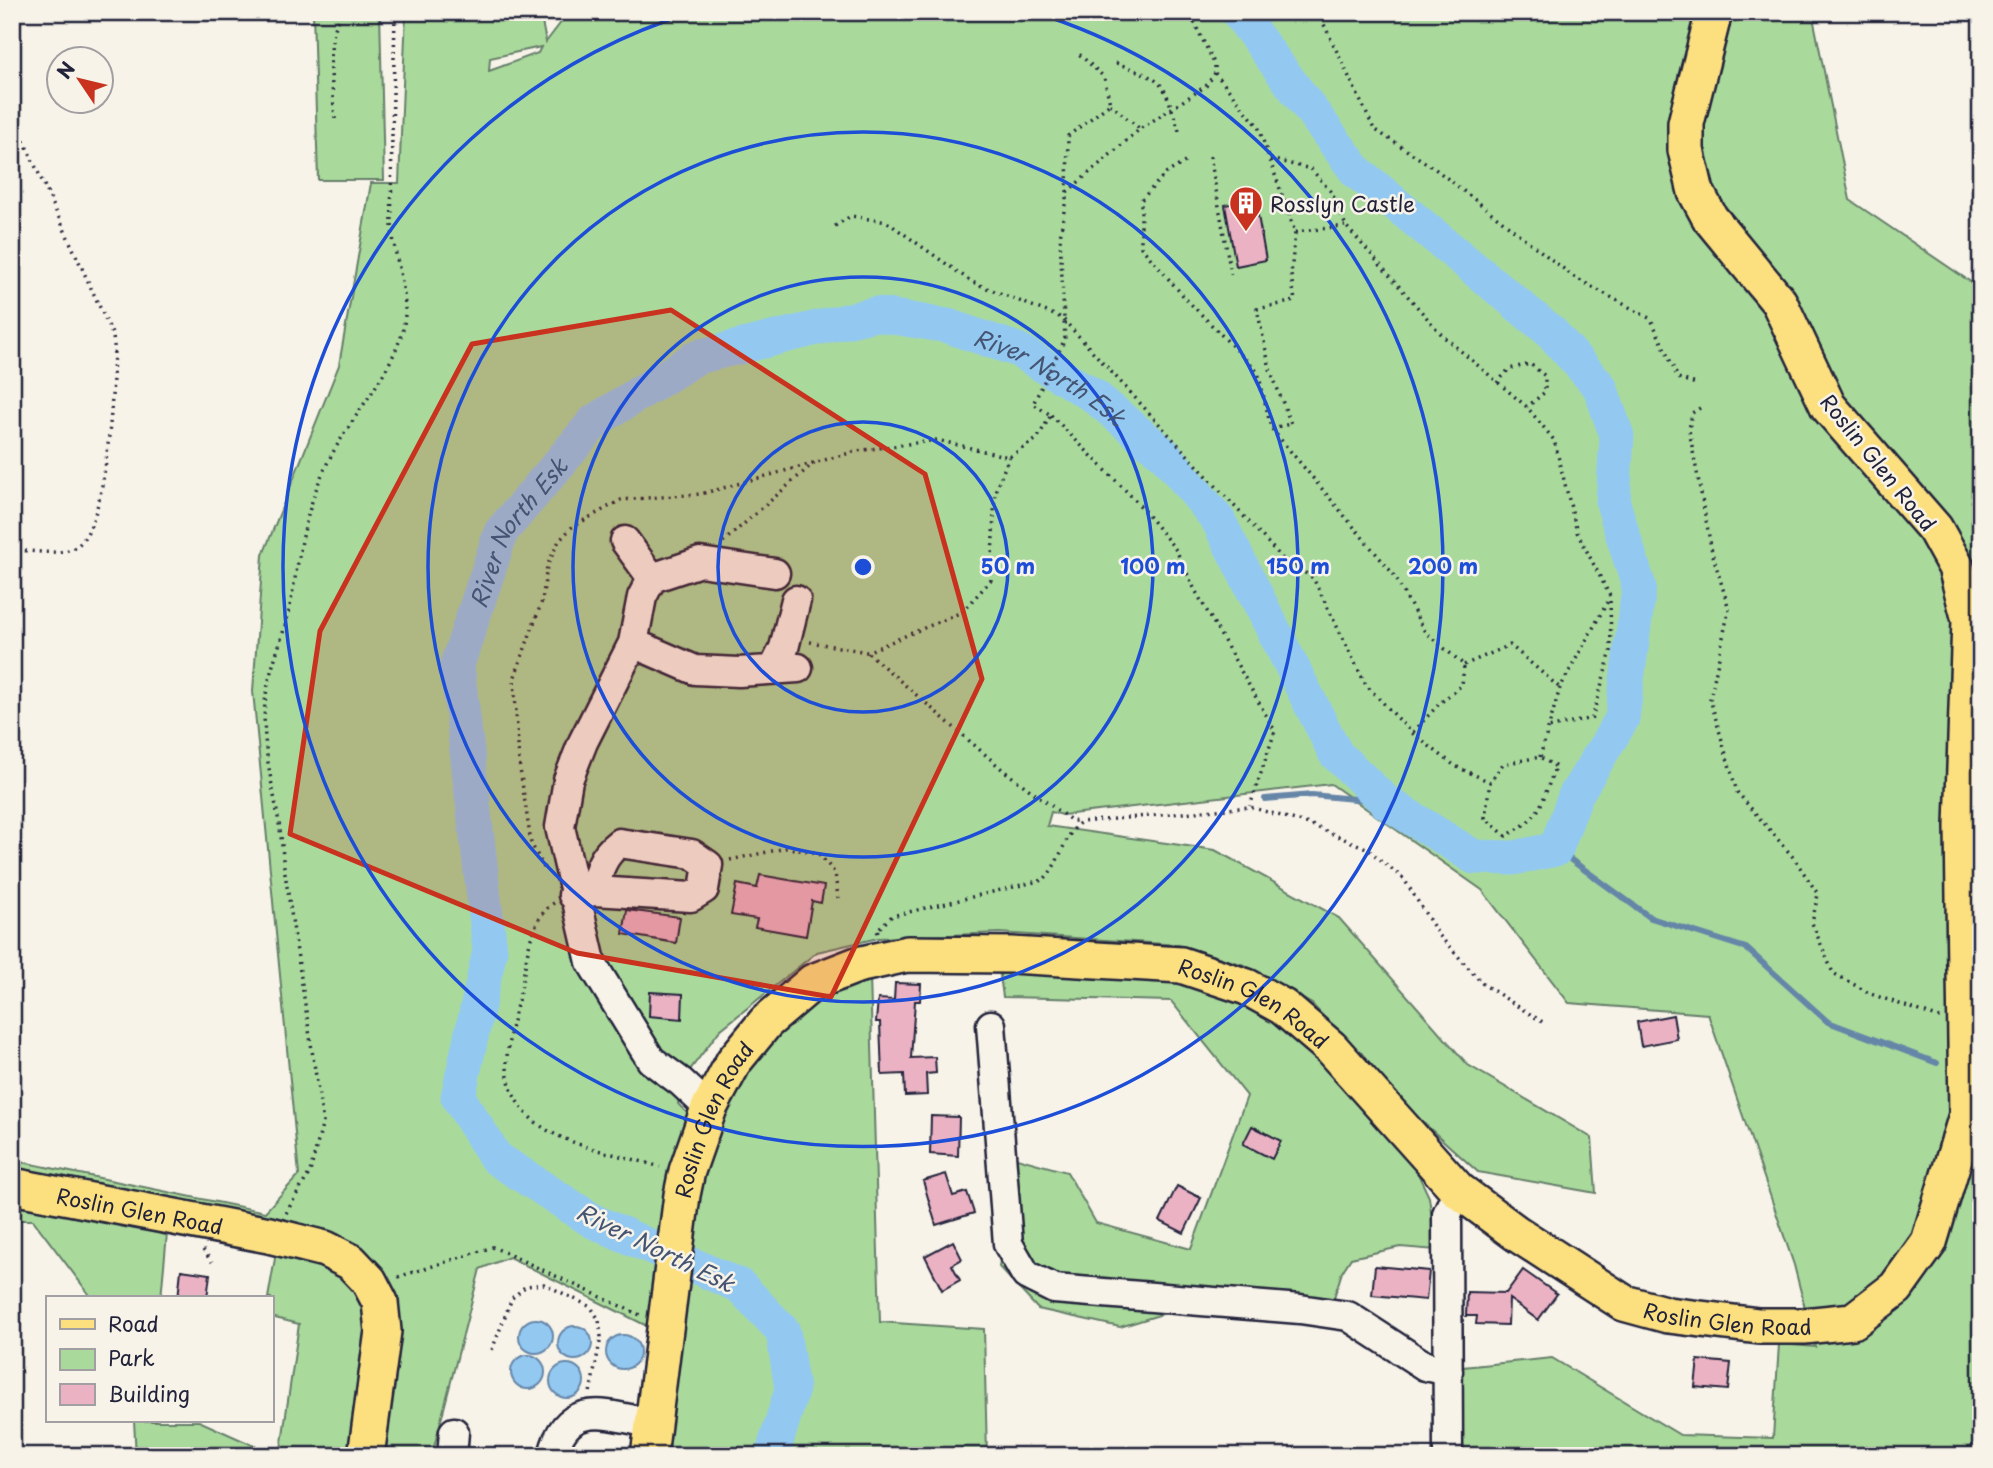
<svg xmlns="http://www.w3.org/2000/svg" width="1993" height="1468" font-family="'Playpen Sans',sans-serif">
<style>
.green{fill:#a9da9b;stroke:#667e6b;stroke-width:2;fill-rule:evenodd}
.water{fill:#93c9f1;stroke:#6686a8;stroke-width:2}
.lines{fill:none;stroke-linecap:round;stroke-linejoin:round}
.stream{stroke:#6686a8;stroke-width:6}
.river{stroke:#93c9f1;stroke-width:35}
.building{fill:#ebb2c4;stroke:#22223b;stroke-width:2}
.minor-casing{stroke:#22223b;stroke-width:33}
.major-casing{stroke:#22223b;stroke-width:40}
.path{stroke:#22223b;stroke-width:3.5;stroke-dasharray:2 5;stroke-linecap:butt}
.minor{stroke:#f7f3e8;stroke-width:28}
.major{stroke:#fce080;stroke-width:35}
.path-bridge{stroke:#22223b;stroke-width:3.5;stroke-dasharray:2 5;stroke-linecap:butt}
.marked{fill:#c8321e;fill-opacity:0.2;stroke:#c8321e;stroke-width:5;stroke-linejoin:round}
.ring{fill:none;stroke:#1d4ed8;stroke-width:3.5}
.labels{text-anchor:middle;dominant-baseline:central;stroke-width:5;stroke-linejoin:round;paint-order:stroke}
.poi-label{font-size:21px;fill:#22223b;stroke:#f7f3e8;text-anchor:start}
.street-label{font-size:21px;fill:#22223b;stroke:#f7f3e8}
.water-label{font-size:23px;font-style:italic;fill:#445472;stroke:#f7f3e8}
.centre{fill:#1d4ed8;stroke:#f7f3e8;stroke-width:3.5}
.ring-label{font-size:21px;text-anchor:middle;font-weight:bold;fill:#1d4ed8;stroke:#f7f3e8;stroke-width:5;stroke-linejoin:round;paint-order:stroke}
</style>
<rect width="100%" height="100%" fill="#f7f3e8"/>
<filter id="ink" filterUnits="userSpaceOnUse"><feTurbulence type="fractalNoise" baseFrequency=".0143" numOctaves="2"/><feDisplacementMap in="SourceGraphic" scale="14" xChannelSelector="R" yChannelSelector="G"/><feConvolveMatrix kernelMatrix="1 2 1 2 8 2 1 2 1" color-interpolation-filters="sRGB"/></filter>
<g filter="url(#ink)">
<path class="green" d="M313,12H380L384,180H318Z
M406,12H518L542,22L546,42L569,12H1812L1850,200L1981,289V1456H1463V1367L1552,1358L1680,1435L1773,1438L1779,1344L1815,1347L1794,1265L1708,1014L1569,1003L1482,890L1331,784L1063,815L1051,812L1047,826L1215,850L1339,918L1468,1065L1592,1138L1596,1193L1478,1172L1405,1106L1312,1004L1244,965L1179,945L999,933L878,938L817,952L720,1030L681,1082L678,1104L692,1118L795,1009L870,975L880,1322L984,1329L987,1456H667L698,1198L651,1328L509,1257L480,1269L434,1447L435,1456H374L378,1279L12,1172V1160L265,1212L299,1175L253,691L263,555L339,365L371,183H399ZM541,47L538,53L489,71L490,58Z
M999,968L1177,977L1243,996L1326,1058L1414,1165L1429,1197L1436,1250L1400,1247L1351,1258L1342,1272L1331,1307L1215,1298L1120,1327L1038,1309L999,1267L1007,1212L1006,1155L1067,1172L1096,1223L1191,1249L1247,1096L1171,1001L1003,997Z
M12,1193L168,1223L161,1298H92L33,1220H12Z
M277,1247L344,1271L373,1306L358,1456H280L299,1324L271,1317V1298H268Z
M134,1421H199L277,1456H136Z"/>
<path class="water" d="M519 1336a17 17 0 1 1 34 0a17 17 0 1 1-34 0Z
M558 1343a17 17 0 1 1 34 0a17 17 0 1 1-34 0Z
M606 1352a17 17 0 1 1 34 0a17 17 0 1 1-34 0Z
M511 1372a17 17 0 1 1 34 0a17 17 0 1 1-34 0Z
M550 1381a17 17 0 1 1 34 0a17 17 0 1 1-34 0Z"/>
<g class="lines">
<path class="stream" d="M1265,799L1312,795L1386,802
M1556,849L1651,918L1746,948L1828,1022L1937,1063"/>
<path class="river" id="s1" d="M772,1456L792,1389L783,1331L740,1286L593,1221L496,1158L458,1097L490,950L457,665L501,532L595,421L697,357L875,314L948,326L1018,350L1094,396L1165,455L1218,520L1336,754L1386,802L1474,857L1514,858L1556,849L1575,796L1622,719L1639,587L1613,503L1617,436L1600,387L1551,332L1357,172L1238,12"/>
</g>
<path class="building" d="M1255,199L1266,260L1236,266L1225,205Z
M760,875L824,886L821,903L812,901L806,936L755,927L757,919L731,915L737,884L757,888Z
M627,910L680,917L676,943L623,934Z
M895,983L921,984L920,1001H915L911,1058L935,1057L936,1073L926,1074L927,1095L905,1096L904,1074L882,1075L880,1022H876L878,999L894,1000Z
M650,992L683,994L682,1019L649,1016Z
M1673,1015L1677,1039L1641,1046L1637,1022Z
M931,1116L959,1117L958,1156L930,1154Z
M1252,1126L1281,1141L1272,1159L1243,1144Z
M946,1174L953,1196L967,1192L974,1213L936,1225L923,1181Z
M1177,1186L1201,1198L1184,1233L1160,1221Z
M953,1241L962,1259L952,1265L960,1280L942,1290L925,1256Z
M1375,1266L1429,1271L1426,1300L1372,1295Z
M181,1270L210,1274L207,1298H178Z
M1523,1270L1557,1294L1538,1320L1509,1299L1508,1325L1476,1324L1477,1316H1466L1467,1292L1506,1293Z
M1698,1360L1731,1363L1728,1390L1695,1387Z"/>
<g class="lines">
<g class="minor-casing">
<path id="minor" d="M625,541L652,578
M633,643L695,670L739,672L798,668
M774,668L784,648L796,600
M573,895L595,891L691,897L704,889L708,865L692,854L619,843C602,856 598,870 595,891
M991,1025L1008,1244L1026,1275L1054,1289L1300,1309L1348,1316L1425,1366L1448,1371
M709,1108L681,1082L651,1060L591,962L560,827L568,780L583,742L633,643L642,597L652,578L700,562L775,573
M452,1456L454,1432
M553,1456C566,1396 610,1416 655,1424
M1448,1456L1447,1214L1458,1190"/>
</g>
<g class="major-casing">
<g id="major">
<path id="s2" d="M12,1186L269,1235L325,1249L351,1262L369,1281L380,1302L383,1331L366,1456"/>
<path id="s3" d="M649,1456L682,1195L687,1171L709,1108L734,1061L766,1022L813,982L857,965L907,954L1011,955L1181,965L1247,987L1283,1007L1331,1048L1458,1190L1516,1233L1624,1303L1668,1315L1759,1326H1804L1853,1321L1896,1288L1929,1242L1967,1115L1963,826L1970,620L1956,567L1935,529L1828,406L1779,302L1710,218L1696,192L1686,150V123L1714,12"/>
</g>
</g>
<path class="path" d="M1318,12L1374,129L1434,168L1574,277L1651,319L1678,378L1696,384
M615,21L620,12
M1215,73L1258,126L1295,232L1291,275L1295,301L1257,309L1270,369L1291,424L1271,428
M1110,104L1140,129
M12,115L113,336L114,346C113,387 109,522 77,546C61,557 30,550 12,550
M335,119C333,86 323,41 343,12
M1210,156L1231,274
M1270,159L1311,169L1332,193L1346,226L1443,336L1527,407L1554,440L1577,532L1610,596L1611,651L1592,718L1548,728
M1185,162L1165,174L1141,200V247L1186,299L1258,372L1271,428L1394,575L1425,632L1464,665L1462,685L1440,703L1412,733
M1067,192L1140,129L1206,86L1215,73V65L1189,12
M835,226L851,216L887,222L972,282L1062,318L1282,558L1313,578L1366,685L1412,733L1455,766L1490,782L1503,764L1540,757L1556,767C1539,804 1546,814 1506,836L1485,818L1490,782
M1295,232L1345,226
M1497,383L1509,369L1530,364L1545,376V392L1527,407
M1700,408L1692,413L1689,430L1712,552L1729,609L1710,699L1737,792L1793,857L1818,894L1812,923L1833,973L1871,994L1940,1018
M1051,415L1136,501L1176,550L1195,590L1275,731L1250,806
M723,542L815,462
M810,642L867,652L962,612L991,580L995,492L1009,457
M868,653L1003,770L1072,821H1079
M1464,665L1510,645L1560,688
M1540,757L1560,688L1609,599
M730,860L786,848L818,853L835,873L838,898
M544,868L531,843L519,762L514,679L542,601L547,566L559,541L572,527L621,500L701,494L857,451L937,440L1009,457L1037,439L1051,415L1033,404L1065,339L1060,237L1067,192L1068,136L1110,104L1104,77L1079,54
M554,903C530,918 527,957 522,984C517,1007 505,1045 507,1068C513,1143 602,1148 660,1167
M878,933L877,930L892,916L1043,880C1061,864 1063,835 1081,822L1250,807L1309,824L1366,848L1404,879L1438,934L1483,984L1544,1023
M286,1213L310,1172L323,1122L283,860C281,808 260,756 265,703C268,672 282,641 289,611C298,566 303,519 321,477C341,427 391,378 403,329C411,294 393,259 392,224C390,154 394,83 395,12
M203,1250L212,1262
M398,1277L493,1247L640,1315
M492,1350L512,1298L526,1286L544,1284L591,1307L599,1320L601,1337L590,1393"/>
<use href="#minor" class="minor"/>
<use href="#major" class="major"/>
<path class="path-bridge" d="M1116,63C1168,82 1162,80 1179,131"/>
</g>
</g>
<path class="marked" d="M671,310L925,474L982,679L831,997L577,953L290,834L320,631L472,344Z"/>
<g class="ring">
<circle cx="863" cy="567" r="145"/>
<circle cx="863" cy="567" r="290"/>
<circle cx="863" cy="567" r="435"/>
<path d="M1033 12A580 580 0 1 1 693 12"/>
</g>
<defs>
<g id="building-pin" transform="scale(1.75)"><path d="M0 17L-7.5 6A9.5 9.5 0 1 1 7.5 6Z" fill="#c8321e" stroke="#f7f3e8"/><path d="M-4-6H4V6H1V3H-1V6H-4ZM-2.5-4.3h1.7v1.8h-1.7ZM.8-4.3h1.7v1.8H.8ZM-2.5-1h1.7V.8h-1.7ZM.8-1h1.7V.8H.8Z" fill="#fff"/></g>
</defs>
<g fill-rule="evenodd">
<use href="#building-pin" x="1246" y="203"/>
</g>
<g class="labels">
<g class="poi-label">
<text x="1270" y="203">Rosslyn Castle</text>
</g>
<g class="street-label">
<text transform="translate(1879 462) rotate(51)">Roslin Glen Road</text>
<text stroke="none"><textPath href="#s3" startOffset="975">Roslin Glen Road</textPath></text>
<text stroke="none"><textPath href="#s3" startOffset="345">Roslin Glen Road</textPath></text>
<text stroke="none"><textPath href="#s2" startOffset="130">Roslin Glen Road</textPath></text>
<text stroke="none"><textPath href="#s3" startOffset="1563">Roslin Glen Road</textPath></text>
</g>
<g class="water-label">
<text stroke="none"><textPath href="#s1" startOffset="1754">River North Esk</textPath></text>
<text stroke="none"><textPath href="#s1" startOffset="1124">River North Esk</textPath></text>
<text transform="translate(656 1247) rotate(26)">River North Esk</text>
</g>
</g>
<circle cx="863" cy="567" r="10" class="centre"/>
<g class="ring-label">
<text x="1008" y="574">50 m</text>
<text x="1153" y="574">100 m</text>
<text x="1298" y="574">150 m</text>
<text x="1443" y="574">200 m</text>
</g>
<rect width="1993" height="1468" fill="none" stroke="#f7f3e8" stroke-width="42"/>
<rect x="21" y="21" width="1951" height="1426" fill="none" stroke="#22223b" stroke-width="2.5" filter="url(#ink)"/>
<rect x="46" y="1296" width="228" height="126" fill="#f7f3e8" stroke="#a29fa3" stroke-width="2"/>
<rect x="60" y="1319" width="35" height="10" fill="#fce080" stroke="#a29fa3" stroke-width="2"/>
<text x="108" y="1332" font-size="21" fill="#22223b">Road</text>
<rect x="60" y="1349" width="35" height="21" fill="#a9da9b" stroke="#a29fa3" stroke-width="2"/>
<text x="108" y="1366" font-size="21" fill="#22223b">Park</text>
<rect x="60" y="1384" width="35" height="21" fill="#ebb2c4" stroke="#a29fa3" stroke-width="2"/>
<text x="108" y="1402" font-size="21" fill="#22223b">Building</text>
<g transform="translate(80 80) rotate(305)"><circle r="33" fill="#f7f3e8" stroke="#a29fa3" stroke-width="2"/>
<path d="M0-5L12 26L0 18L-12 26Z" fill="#c8321e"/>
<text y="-10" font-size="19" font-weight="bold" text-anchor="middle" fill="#22223b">N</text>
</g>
</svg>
